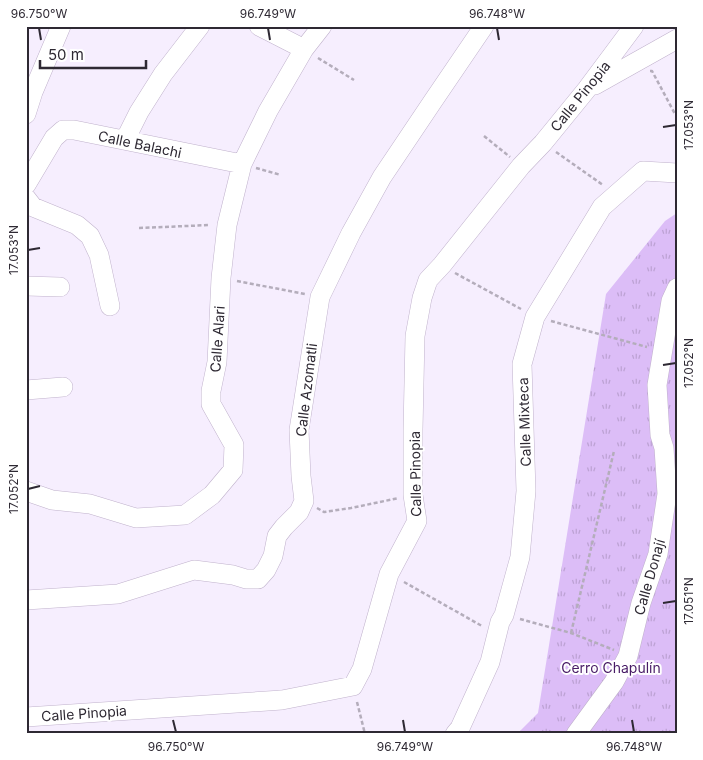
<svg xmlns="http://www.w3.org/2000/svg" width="703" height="760" font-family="Inter,sans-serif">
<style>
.park{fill:url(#park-tufts)}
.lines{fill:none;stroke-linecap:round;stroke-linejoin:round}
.minor-casing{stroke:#c0b2cc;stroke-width:20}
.path{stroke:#b4adbb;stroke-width:2.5;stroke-dasharray:4 2.5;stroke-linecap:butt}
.minor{stroke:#fff;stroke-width:19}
.ticks{fill:none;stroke:#2e2933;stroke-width:2}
.labels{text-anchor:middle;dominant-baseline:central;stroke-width:4;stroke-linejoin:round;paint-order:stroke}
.street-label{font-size:14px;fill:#2e2933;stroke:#fff}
.park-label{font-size:14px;fill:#481b66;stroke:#fff}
.neatline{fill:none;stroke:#2e2933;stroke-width:2}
.ticks-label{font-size:12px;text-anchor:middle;fill:#2e2933}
</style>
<defs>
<pattern id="park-tufts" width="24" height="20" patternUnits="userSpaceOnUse" patternTransform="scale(1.25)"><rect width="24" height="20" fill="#dcbdf7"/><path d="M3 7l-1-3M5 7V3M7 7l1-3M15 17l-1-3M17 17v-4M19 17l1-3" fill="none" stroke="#bda2d4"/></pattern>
</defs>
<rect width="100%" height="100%" fill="#f6eefe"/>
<path class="park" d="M677,213V734H517L538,713L606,294L665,221Z"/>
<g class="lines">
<g class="minor-casing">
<path id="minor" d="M259,26L304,49
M595,85L677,39
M26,114L33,92L61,26
M125,140L139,112L163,74L200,26
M26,185L54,138L63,130H74L242,164
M26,198L33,207L77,225L90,236L99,255L110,306
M26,286L60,287
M26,390L63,387
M26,491L52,500L90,504L136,518L185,515L212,495L233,470L234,445L211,404V391L217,362L221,278L227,225L242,164L268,111L304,49L322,26
M26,600L118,594L194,570L233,575L246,579H258L266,570L273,556L277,536L284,527L299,512L304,501L301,476L299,430L320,297L351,233L382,177L433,101L484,26
M26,717L282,700L353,686L362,669L389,574L417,521L413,495V430L415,336L422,298L428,280L442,265L521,166L543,143L587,89L634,26
M455,734L460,728L490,662L500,622L504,615L520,557L526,491L522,364L535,317L602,207L643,171L677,173
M576,734L614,682L628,656L641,603L658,554L667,494L664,448L660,435L657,385L671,301L677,288"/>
</g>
<path class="path" d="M318,58L354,80
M650,71H652L675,114H677
M484,136L510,157
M556,152L603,185
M256,168L281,175
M139,228L210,225
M455,273L521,309
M237,281L305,294
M551,321L647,347
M317,508L324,512L351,508L399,498
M404,582L482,626
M520,619L571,633L614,650
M571,633L614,451
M357,702L365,734"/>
<use href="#minor" class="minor"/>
</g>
<path class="ticks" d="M39,28L41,40M268,28L270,40M497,28L499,40M663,127L676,125M28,250L40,248M663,365L676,363M28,489L40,486M663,603L676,601M173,720L176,732M403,720L405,732M632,720L634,732"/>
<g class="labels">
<g class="street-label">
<text transform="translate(580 96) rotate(-51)">Calle Pinopia</text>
<text transform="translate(140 144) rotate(12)">Calle Balachi</text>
<text transform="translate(217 339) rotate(-86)">Calle Alari</text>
<text transform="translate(306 390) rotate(-83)">Calle Azomatli</text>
<text transform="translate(524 422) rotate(-92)">Calle Mixteca</text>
<text transform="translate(415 474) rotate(-91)">Calle Pinopia</text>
<text transform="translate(649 577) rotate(-74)">Calle Donají</text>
<text transform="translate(84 713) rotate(-4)">Calle Pinopia</text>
</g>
<g class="park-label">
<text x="611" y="667">Cerro Chapulín</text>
</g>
</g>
<rect width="703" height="760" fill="none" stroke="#ffffff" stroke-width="55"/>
<path d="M40 60v8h106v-8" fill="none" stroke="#2e2933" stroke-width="2.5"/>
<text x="48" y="60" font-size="15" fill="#2e2933" stroke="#ffffff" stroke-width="4" paint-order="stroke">50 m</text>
<rect x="28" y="28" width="648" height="704" class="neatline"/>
<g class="ticks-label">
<text x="39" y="18">96.750°W</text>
<text x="268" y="18">96.749°W</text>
<text x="497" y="18">96.748°W</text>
<text transform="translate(689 125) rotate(-90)" y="4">17.053°N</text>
<text transform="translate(14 250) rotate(-90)" y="4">17.053°N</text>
<text transform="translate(689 363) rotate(-90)" y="4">17.052°N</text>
<text transform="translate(14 489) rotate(-90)" y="4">17.052°N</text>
<text transform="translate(689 601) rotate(-90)" y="4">17.051°N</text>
<text x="176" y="751">96.750°W</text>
<text x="405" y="751">96.749°W</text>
<text x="634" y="751">96.748°W</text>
</g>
</svg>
